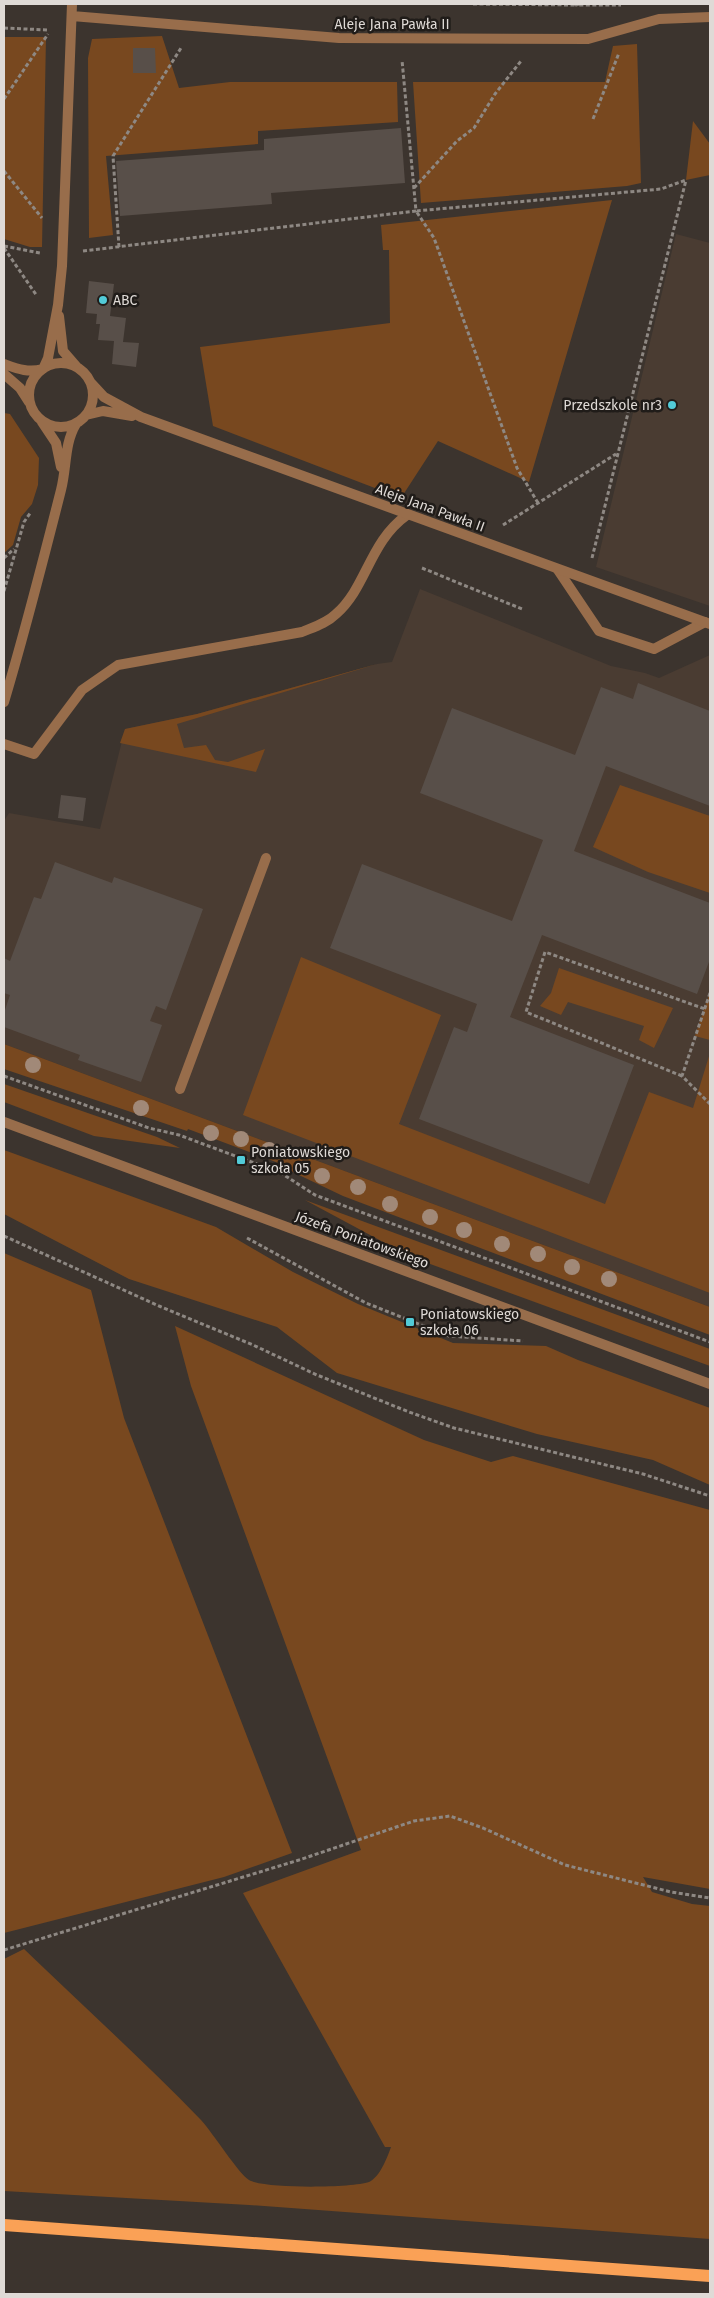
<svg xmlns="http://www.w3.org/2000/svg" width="714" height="2298" font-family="'Fira Sans',sans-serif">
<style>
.built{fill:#4a3c32}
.green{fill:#78481f}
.building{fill:#584f49}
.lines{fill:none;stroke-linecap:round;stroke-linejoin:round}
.path{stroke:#8e8883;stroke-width:3;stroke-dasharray:4 2.5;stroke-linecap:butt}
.service{stroke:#986d4b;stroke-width:10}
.minor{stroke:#986d4b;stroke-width:10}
.tertiary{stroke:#986d4b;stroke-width:10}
.primary{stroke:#faa156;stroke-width:12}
.tree{fill:#a18978}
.poi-dot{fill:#52cbd8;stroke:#201c19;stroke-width:2}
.labels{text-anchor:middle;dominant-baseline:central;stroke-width:5;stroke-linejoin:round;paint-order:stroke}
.street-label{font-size:14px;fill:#dfdad6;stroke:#201c19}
.poi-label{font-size:14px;fill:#dfdad6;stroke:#201c19;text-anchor:start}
</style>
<rect width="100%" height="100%" fill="#3c342e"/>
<path class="built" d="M676,234L710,243V606L596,567Z
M420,589L611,666L645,673L659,678L710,655V1307L4,1044V821L9,813L100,829L125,729L197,714L377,664L392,662Z"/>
<path class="green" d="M162,36L179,88L230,82H397L398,122L258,131V144L106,156L113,235L89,238L88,58L92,39Z
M4,37H46L42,247H30L4,239Z
M637,44L641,183L627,186L421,203L413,82H605L613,46Z
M693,121L710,144V175L686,180Z
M612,200L529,482L438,441L401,498L213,426L200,347L390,323L389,250H383L381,225Z
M4,413L10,414L39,458L38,485L32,504L21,517L13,545L4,553Z
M377,664L177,724L184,748L206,745L215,760L228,762L265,749L256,772L120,743L125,729L197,714Z
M620,785L710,816V893L648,872L593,847Z
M301,957L441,1015L399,1124L605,1204L649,1092L693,1108L710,1053V1293L243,1115Z
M559,968L673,1008L654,1048L639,1040L644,1026L568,1002L561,1015L540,1006L551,993Z
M710,992V1040L695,1036Z
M4,1044L710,1307V1335L343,1196L280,1166L281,1164L188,1129L187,1131L4,1069Z
M4,1084L157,1137L180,1148L94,1136L4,1102Z
M4,1150L216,1227L293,1272L358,1304L453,1343L546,1346L578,1360L710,1408V1485L653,1460L537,1434L337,1373L277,1327L129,1279L4,1214Z
M305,1200L710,1349V1366L411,1257Z
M4,1253L91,1290L124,1418L292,1853L224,1877L4,1933Z
M175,1326L424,1440L491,1462L513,1456L710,1510V1889L643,1877L652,1892L692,1904L710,1906V2239L249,2205L4,2191V1959L24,1949C83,2006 144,2061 201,2120C213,2133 238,2173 249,2180C264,2189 352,2188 369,2182C380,2177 387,2158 391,2147H385L243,1893L361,1850L191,1386Z"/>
<path class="building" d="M133,48H155L156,73H133Z
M401,128L405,183L271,193L272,204L120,216L116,161L264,150V139Z
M89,281L114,284L110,316L126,318L123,342L139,343L136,367L112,364L114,341L98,340L100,324H96L97,314L86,313Z
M638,683L710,711V806L606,766L574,851L710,903V959L697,994L542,935L510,1017L634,1065L589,1184L419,1119L454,1027L467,1032L477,1004L330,948L362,864L512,921L543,840L420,793L452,708L575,755L601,687L633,699Z
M61,795L86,798L83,821L58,818Z
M55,862L112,883L114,877L203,909L166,1010L156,1006L150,1021L162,1025L141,1082L78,1060L80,1055L4,1027V1013L10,995L4,993V958L10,961L34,897L41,899Z"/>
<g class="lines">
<path class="path" d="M473,4L576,5
M579,4L576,5H621
M4,28L48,30
M4,99L48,34
M593,119L619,53
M4,171L42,218
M414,188L457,141L474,128L495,94L521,61
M4,246L40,253
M119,247L113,156L181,48
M4,248L37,296
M83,251L416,211L402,60
M538,503L517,468L434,238L416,211L661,189L686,180
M503,525L616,454
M4,558L14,549
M592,558L686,180
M422,568L522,609
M4,591L24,522L31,512
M710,993L682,1076L710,1104
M4,1076L149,1128L179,1135L281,1173L315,1195L710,1342
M682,1076L526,1012L545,952L705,1009
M4,1236L159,1306L253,1345L317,1375L409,1412L454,1428L643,1474L710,1496
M247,1238L366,1303L449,1336L523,1341
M4,1950L299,1860L414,1821L450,1816L483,1828L565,1865L671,1892L710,1898"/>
<path class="service" d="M558,570L599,631L654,649L705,622
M4,744L34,754L82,690L118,665L302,632C314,627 327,623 336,614C367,587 369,542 407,515
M180,1089L266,858"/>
<path class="minor" d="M72,16L339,38L588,39L659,19L710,17
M59,316L63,351L76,366
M29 395a32 32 0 1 1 64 0a32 32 0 1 1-64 0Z
M4,364C18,369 28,373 43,369L48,358L58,305L62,266L72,4
M4,374L20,388L29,402
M91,383L104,397L141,417L710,624
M86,415L103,411L132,416
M42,422L56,443L61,467
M4,702C25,632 43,561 61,490C67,467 64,444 76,424"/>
<path class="tertiary" d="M4,1122L710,1384"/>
<path class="primary" d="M4,2225L710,2276"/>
</g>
<g class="tree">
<circle cx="33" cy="1065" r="8"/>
<circle cx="141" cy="1108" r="8"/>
<circle cx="211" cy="1133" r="8"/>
<circle cx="241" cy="1139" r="8"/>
<circle cx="269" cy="1150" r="8"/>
<circle cx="322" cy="1176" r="8"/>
<circle cx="358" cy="1187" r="8"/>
<circle cx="390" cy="1204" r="8"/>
<circle cx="430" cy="1217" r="8"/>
<circle cx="464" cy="1230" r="8"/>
<circle cx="502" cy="1244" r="8"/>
<circle cx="538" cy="1254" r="8"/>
<circle cx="572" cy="1267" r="8"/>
<circle cx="609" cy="1279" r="8"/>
</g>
<g class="poi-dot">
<circle cx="103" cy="300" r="5"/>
<circle cx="672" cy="405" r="5"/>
<rect x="236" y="1155" width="10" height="10" rx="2.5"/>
<rect x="405" y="1317" width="10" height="10" rx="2.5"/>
</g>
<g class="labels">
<g class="street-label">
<text x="392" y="24">Aleje Jana Pawła II</text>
<text transform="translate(430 508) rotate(20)">Aleje Jana Pawła II</text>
<text transform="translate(362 1240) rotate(20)">Józefa Poniatowskiego</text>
</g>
<g class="poi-label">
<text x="113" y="300">ABC</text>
<text x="662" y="405" text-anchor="end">Przedszkole nr3</text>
<text x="251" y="1152">Poniatowskiego<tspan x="251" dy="16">szkoła 05</tspan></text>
<text x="420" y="1314">Poniatowskiego<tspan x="420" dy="16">szkoła 06</tspan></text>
</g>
</g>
<rect width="714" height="2298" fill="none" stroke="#dfdad6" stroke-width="10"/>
</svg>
